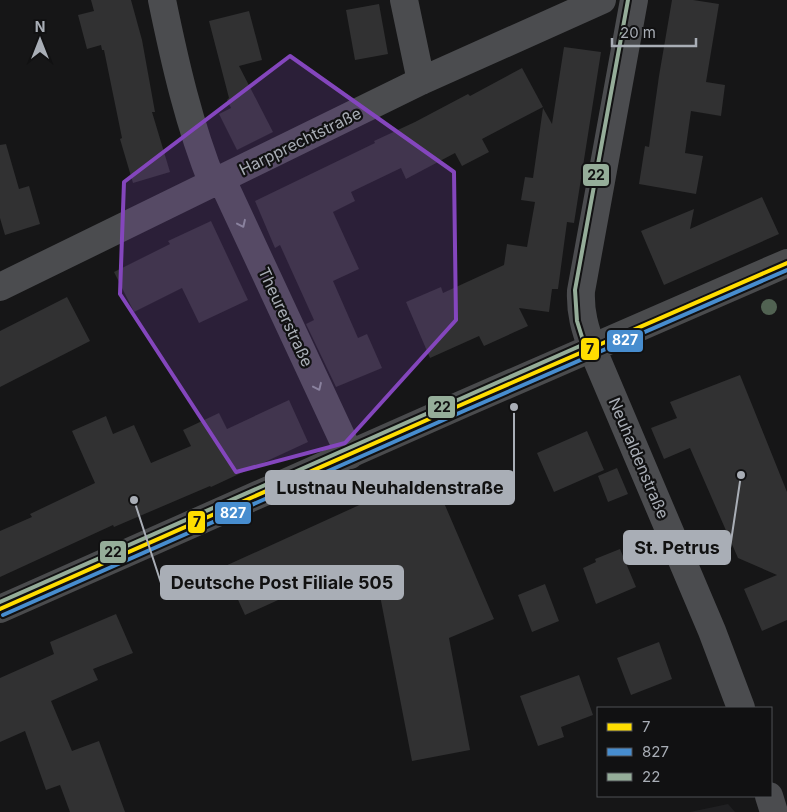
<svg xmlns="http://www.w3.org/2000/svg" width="787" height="812" font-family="Inter,sans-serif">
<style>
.built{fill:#202022}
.building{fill:#313132}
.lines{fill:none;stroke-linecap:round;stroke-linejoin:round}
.street{stroke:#4b4c4f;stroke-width:28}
.secondary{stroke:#4a4b4d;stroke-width:28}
.bus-1-casing{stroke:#111112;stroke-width:8}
.bus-2-casing{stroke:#111112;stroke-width:8}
.bus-3-casing{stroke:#111112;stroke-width:8}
.bus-1{stroke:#fd0;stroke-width:4}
.bus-2{stroke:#478dcf;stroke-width:4}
.bus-3{stroke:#95ad99;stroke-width:4}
.tree{fill:#516252}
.oneway{stroke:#8d9197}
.marked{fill:#8446bd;fill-opacity:0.2;stroke:#8446bd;stroke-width:4;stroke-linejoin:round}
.labels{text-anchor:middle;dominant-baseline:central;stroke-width:4.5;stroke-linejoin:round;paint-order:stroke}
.street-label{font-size:16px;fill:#a9aeb6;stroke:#111112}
.leader{fill:none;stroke:#a9aeb6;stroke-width:2}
.callout-dot{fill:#a9aeb6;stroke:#111112;stroke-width:2}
.callout{fill:#a9aeb6;stroke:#a9aeb6;stroke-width:2}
.callout-label{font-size:18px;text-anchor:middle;font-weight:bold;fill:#111}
.line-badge{stroke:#111112;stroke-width:2}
.badge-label{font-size:14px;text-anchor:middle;font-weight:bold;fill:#fff}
.pale-badge-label{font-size:14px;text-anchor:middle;font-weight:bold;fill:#111}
</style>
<rect width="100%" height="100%" fill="#161617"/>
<path class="built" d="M728,804L735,812H690Z"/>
<path class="building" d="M91,0H131L142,40L155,112H152L170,172L133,183L120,139L122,138L104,50H102L101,45L87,49L78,15L94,11Z
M672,0H693L719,4L706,82L725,85L721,116L691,111L685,153L703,156L696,194L639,184L645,146L649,147L659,76Z
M379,4L388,54L355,60L346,10Z
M249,11L262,60L239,66L273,132L237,150L219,114L231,108L227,100L229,98L209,21Z
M564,47L601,52L574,223L567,222L558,289H552L549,312L519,308L528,326L484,346L479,336L430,358L406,302L441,287L443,293L504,265L507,244L527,247L535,202L521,200L525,177L533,178L543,108L552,124Z
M522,68L543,107L482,139L489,152L462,166L455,153L406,179L401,168L351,192L355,201L333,212L359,269L333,281L358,338L367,334L382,368L336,387L306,324L314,320L280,245L275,248L255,201L375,143L374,141L415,122L468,94L470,96Z
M6,144L19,189L29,186L40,224L5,235L0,218V145Z
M762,197L779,234L664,285L641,231L694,209L690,229Z
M211,221L248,300L199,323L182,288L134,312L114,272L170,244L168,241Z
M67,297L90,341L0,387V331Z
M740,375L787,492V620L762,631L744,589L777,575L738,558L690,448L664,459L651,428L677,418L670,402Z
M289,400L308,442L211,487L210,486L114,527L113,525L0,577V531L32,517L30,514L95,483L72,431L106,416L113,434L134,425L151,463L191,446L183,430L219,413L227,429Z
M587,431L604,470L554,492L537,453Z
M617,468L628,494L608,502L598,476Z
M432,475L494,619L449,638L470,750L412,761L376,575L351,586L344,570L245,615L223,567L366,502L367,504Z
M620,549L636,587L596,604L583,568L596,562L595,559Z
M545,584L559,621L532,632L518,595Z
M116,614L133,653L93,669L98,680L51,701L72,751L99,741L125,812H70L60,785L46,790L25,731L0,742V678L54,654L50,642Z
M659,642L672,679L631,695L617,658Z
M579,675L593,715L561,727L564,737L538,746L520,696Z"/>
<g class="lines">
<path class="street" d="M162,0C175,63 189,125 213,184
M404,0L421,81
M634,0L581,291C580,312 585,329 592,348L712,631L741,708
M222,180L350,455
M0,287L421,81L602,0
M769,796L774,812"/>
<path class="secondary" d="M0,609L463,404L787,263"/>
<g class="bus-1-casing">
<path id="bus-1" d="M0,609L463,404L787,263"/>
</g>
<g class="bus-2-casing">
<path id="bus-2" d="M3,615L466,410L787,270"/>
</g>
<g class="bus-3-casing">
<path id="bus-3" d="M586,350L577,321L575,290L628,0
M0,602L589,342"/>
</g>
<use href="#bus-1" class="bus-1"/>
<use href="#bus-2" class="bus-2"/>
<use href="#bus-3" class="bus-3"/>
</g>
<circle class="tree" cx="769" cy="307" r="8"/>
<defs><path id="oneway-chevron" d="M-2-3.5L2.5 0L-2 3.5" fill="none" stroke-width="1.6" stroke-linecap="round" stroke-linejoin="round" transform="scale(1.25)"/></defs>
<g class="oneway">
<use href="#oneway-chevron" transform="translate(242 224) rotate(65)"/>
<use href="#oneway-chevron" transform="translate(318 387) rotate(65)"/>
</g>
<path class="marked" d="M290,56L454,172L456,320L345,443L236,472L120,294L124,182Z"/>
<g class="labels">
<g class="street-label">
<text transform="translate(300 141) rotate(-26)">Harpprechtstraße</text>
<text transform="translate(286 317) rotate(65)">Theurerstraße</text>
<text transform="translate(639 458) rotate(67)">Neuhaldenstraße</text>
</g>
</g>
<path class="leader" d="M514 407L514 487M741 475L730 548M134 500L161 583"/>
<g class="callout-dot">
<circle cx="514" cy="407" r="5"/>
<circle cx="741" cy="475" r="5"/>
<circle cx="134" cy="500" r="5"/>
</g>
<g class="callout">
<rect x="266" y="471" width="248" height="33" rx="5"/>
<rect x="624" y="531" width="106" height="33" rx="5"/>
<rect x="161" y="566" width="242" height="33" rx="5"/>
</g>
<g class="callout-label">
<text x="390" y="494">Lustnau Neuhaldenstraße</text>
<text x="677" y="554">St. Petrus</text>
<text x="282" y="589">Deutsche Post Filiale 505</text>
</g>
<g class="line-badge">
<rect x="582" y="163" width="28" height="24" rx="5" fill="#95ad99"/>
<rect x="606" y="329" width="38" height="24" rx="5" fill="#478dcf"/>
<rect x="580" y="337" width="20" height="24" rx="5" fill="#fd0"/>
<rect x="427" y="395" width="29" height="24" rx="5" fill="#95ad99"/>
<rect x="214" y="501" width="38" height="24" rx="5" fill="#478dcf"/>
<rect x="187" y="510" width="19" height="24" rx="5" fill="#fd0"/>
<rect x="99" y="540" width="28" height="24" rx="5" fill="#95ad99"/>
</g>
<g class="badge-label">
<text x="625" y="345">827</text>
<text x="233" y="518">827</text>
</g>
<g class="pale-badge-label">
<text x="596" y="180">22</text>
<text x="590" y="354">7</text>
<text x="442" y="412">22</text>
<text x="197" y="527">7</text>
<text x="113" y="557">22</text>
</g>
<rect x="597" y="707" width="175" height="90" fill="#111112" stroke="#4e5054"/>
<rect x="607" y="723" width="25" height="8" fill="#ffdd00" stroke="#4e5054"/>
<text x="642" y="732" font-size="15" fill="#a9aeb6">7</text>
<rect x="607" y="748" width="25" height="8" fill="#478dcf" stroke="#4e5054"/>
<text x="642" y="757" font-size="15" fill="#a9aeb6">827</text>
<rect x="607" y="773" width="25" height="8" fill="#95ad99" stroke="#4e5054"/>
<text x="642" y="782" font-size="15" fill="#a9aeb6">22</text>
<g transform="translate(40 40)" stroke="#111112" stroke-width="4" paint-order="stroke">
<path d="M0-4L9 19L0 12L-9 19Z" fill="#a9aeb6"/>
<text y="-8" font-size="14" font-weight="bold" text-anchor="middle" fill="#a9aeb6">N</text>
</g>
<path d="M612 38v8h84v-8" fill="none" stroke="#a9aeb6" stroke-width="2.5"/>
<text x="620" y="38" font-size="15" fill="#a9aeb6" stroke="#111112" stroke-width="4" paint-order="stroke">20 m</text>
</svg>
